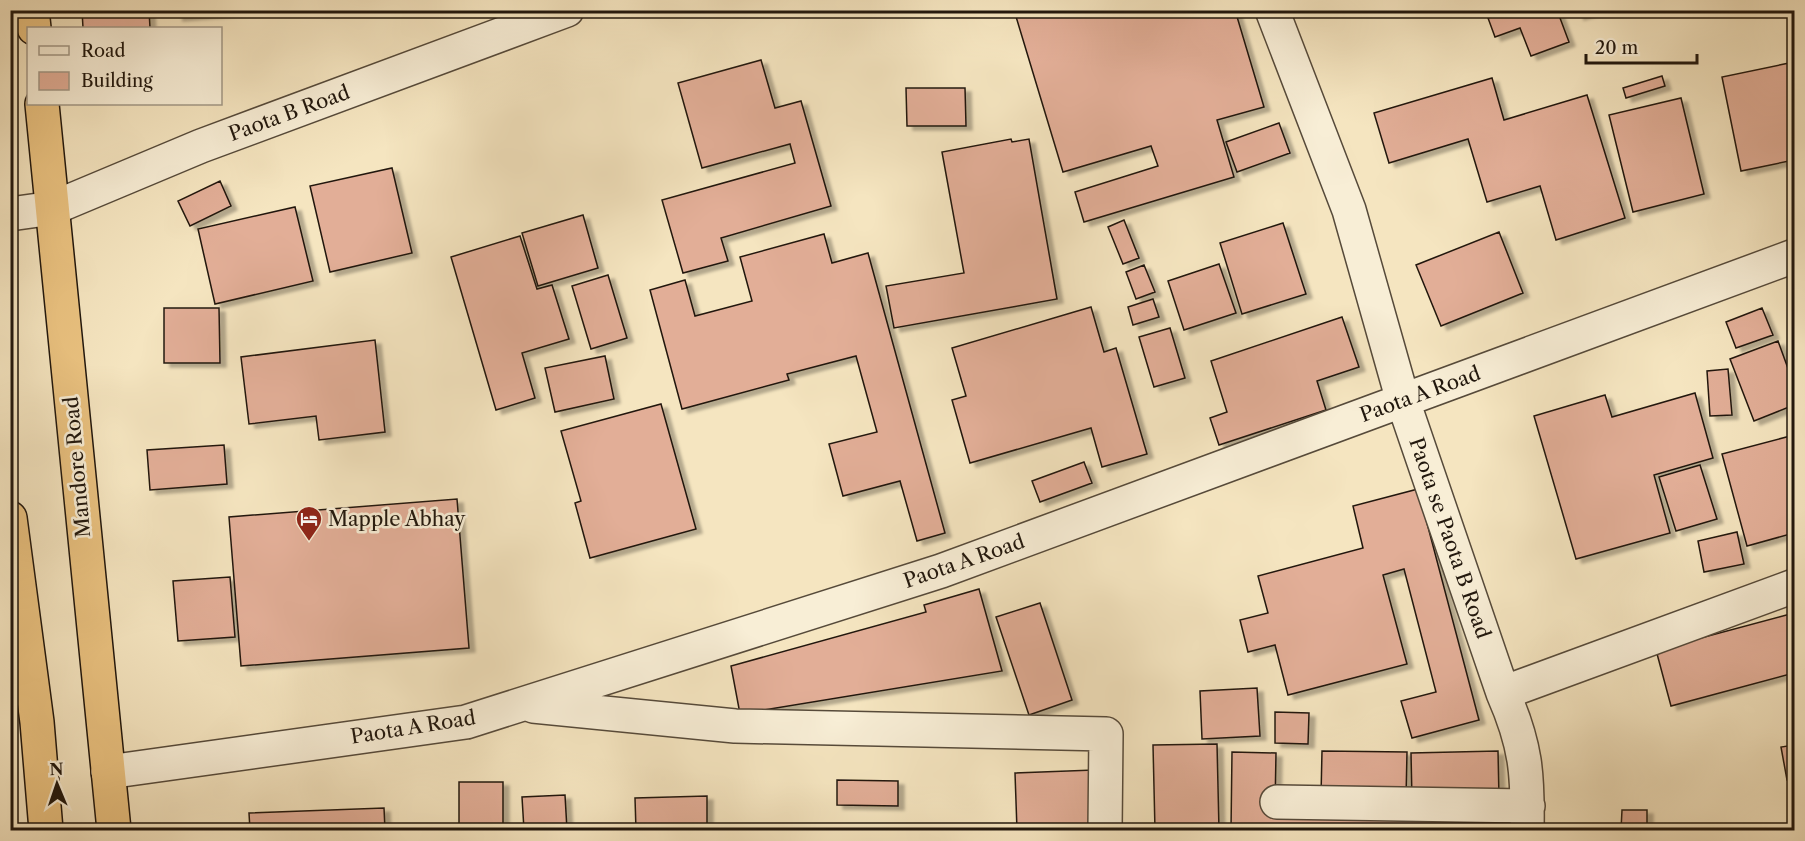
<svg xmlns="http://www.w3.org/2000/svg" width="1805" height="841" font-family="'Libre Caslon Text',serif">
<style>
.building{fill:#e2ae97;stroke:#21170d;stroke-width:1.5;filter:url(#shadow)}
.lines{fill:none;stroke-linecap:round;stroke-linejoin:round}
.minor-casing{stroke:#564a3a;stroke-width:36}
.tertiary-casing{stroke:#564a3a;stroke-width:36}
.trunk-casing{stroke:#21170d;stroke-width:36}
.minor{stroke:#f8eed6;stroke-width:33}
.tertiary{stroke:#f8eed6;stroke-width:33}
.trunk{stroke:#eac280;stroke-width:33}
.labels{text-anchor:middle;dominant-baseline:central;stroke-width:5;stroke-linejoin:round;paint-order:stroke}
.street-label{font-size:20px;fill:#21170d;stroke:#f8eed6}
.poi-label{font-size:20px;fill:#21170d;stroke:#f8eed6;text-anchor:start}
</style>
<defs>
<filter id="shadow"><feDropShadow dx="6" dy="4" stdDeviation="1.5" flood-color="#0004"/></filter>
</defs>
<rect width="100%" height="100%" fill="#f5e5c0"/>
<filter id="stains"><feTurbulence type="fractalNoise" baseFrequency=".00333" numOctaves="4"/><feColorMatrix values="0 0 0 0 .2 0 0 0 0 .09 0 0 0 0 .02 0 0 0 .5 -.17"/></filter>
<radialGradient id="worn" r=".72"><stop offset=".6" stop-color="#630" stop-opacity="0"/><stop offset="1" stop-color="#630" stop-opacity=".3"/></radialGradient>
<path class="building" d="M82,10H149L150,28H83Z
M176,10H260L177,17Z
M1014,10H1235L1264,107L1217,120L1234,177L1084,222L1075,192L1158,166L1151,146L1063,172Z
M1508,10H1557L1569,42L1531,56L1520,28L1495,37L1488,18Z
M1577,10H1599L1578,16Z
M761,60L775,108L801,101L831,206L721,238L728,261L683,273L662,200L795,163L790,144L702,168L678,83Z
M1794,62V160L1741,171L1722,77Z
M1662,76L1665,86L1626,98L1623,88Z
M1492,78L1504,120L1587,95L1625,218L1556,240L1540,186L1487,202L1468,139L1389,163L1374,113Z
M906,88H965L966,126H907Z
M1681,98L1704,194L1633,212L1609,115Z
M1279,123L1290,153L1237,172L1226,142Z
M1011,139L1012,142L1029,139L1057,299L894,328L886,286L964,273L942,152Z
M392,168L412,253L330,272L310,186Z
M220,181L231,206L190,226L178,201Z
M295,207L313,281L215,304L198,229Z
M583,215L598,268L538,286L522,233Z
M1124,220L1139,258L1123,264L1108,227Z
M1283,223L1306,294L1242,314L1220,243Z
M1499,232L1523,293L1441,326L1416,265Z
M824,234L832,263L868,253L945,533L917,541L900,481L843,496L829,444L877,432L856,356L787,374L789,380L682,409L650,290L685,280L695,316L752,301L740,257Z
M520,236L537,289L552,285L569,339L522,353L535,398L496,410L451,257Z
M1219,264L1236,313L1184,330L1168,281Z
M1144,265L1155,292L1136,299L1126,272Z
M608,275L627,338L591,349L572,286Z
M1153,299L1159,317L1133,325L1128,307Z
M1794,303V330L1788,304Z
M1091,307L1104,352L1116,348L1147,454L1102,467L1091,428L970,463L952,400L966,396L952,348Z
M164,308H219L220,363H164Z
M1762,308L1773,335L1736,348L1726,322Z
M1342,317L1359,367L1317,381L1326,410L1219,445L1210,418L1227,412L1211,361Z
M1170,328L1185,378L1154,387L1139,337Z
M375,340L385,432L319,440L316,416L249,424L241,357Z
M1778,341L1794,385V405L1754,421L1730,359Z
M605,356L614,399L555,412L545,368Z
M1728,369L1732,415L1710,416L1707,371Z
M1695,393L1713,458L1654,475L1670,533L1576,559L1534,416L1605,395L1612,417Z
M661,404L696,529L590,558L575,503L581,501L561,431Z
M1794,435V533L1747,546L1722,454Z
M224,445L227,484L150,490L147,450Z
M1084,462L1092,483L1040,502L1032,481Z
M1700,465L1717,519L1676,531L1659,477Z
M1418,489L1479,720L1412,738L1401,701L1436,692L1404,569L1383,575L1407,664L1288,695L1275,645L1248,652L1240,620L1268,613L1258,576L1363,548L1353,506Z
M457,499L469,648L241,666L229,517Z
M1737,532L1744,564L1704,572L1698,541Z
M230,577L235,637L178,641L173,581Z
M979,589L1002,671L740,714L731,666L926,612L924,605Z
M1040,603L1072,700L1029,715L996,617Z
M1794,613V673L1671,706L1656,650Z
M1257,688L1260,736L1202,739L1200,691Z
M1275,712L1309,713L1308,744L1275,743Z
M1217,744L1219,830H1155L1153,745Z
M1794,745V779L1787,780L1781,747Z
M1322,751L1407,752L1406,798L1321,796Z
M1498,751L1499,798L1412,800L1411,753Z
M1232,752L1276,753L1275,807L1513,809V830H1231Z
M1094,770L1096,830H1017L1015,773Z
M837,780L898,781V806L837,805Z
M459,782H503V830H459Z
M565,795L567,830H524L522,797Z
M707,796V830H636L635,798Z
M384,808L385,830H250L249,813Z
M1622,810H1647V830H1621Z
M962,829V830H874Z"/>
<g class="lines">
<g class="minor-casing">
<path id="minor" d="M1272,10L1349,210L1403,401L1503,693C1526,745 1528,774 1527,830
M1503,693L1794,586
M533,706L735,726L1106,734L1105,830
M108,772L466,722L941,571L1794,256
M1277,802L1528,806"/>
</g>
<g class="tertiary-casing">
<path id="tertiary" d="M10,214L53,208L201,146L567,10"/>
</g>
<g class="trunk-casing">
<path id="trunk" d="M32,10L34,28
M42,104L114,830
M10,518L37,722L46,830"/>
</g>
<use href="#minor" class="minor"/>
<use href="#tertiary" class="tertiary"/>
<use href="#trunk" class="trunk"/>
</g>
<defs>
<g id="hotel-pin" transform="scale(1.35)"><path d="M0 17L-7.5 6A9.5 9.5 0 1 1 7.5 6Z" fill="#8f2418" stroke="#f8eed6"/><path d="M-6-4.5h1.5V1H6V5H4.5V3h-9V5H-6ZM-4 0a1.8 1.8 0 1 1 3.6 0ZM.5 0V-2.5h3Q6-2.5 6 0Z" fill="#fff"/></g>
</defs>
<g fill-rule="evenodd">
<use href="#hotel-pin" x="309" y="519"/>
</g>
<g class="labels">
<g class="street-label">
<text transform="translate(289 113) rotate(-20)">Paota B Road</text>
<text transform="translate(1420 394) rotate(-20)">Paota A Road</text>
<text transform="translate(77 467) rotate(-95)">Mandore Road</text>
<text transform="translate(1450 538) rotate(71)">Paota se Paota B Road</text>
<text transform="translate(964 561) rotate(-19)">Paota A Road</text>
<text transform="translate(413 727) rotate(-9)">Paota A Road</text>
</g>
<g class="poi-label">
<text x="328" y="519">Mapple Abhay</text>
</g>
</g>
<rect width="1805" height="841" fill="none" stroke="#f5e5c0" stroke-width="36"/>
<rect x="12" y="12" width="1781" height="817" fill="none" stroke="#21170d" stroke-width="3"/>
<rect x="18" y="18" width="1769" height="805" fill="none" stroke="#21170d" stroke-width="1.5"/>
<rect x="27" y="27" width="195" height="78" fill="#f8eed6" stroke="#a29886" stroke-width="1.5"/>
<rect x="39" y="46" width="30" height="9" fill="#f8eed6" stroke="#a29886" stroke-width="1.5"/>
<text x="81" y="57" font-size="18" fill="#21170d">Road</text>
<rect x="39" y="72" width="30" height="18" fill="#e2ae97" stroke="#a29886" stroke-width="1.5"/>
<text x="81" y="87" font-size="18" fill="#21170d">Building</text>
<g transform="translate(57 784) rotate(358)" stroke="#f8eed6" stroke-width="4.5" paint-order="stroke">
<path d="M0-4.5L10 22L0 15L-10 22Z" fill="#21170d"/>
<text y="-9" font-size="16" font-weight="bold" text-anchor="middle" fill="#21170d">N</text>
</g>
<path d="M1586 54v9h111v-9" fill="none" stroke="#21170d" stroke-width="3"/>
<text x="1595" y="54" font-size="18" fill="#21170d" stroke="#f8eed6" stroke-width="4.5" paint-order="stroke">20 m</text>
<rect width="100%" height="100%" filter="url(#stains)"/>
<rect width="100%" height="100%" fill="url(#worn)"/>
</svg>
